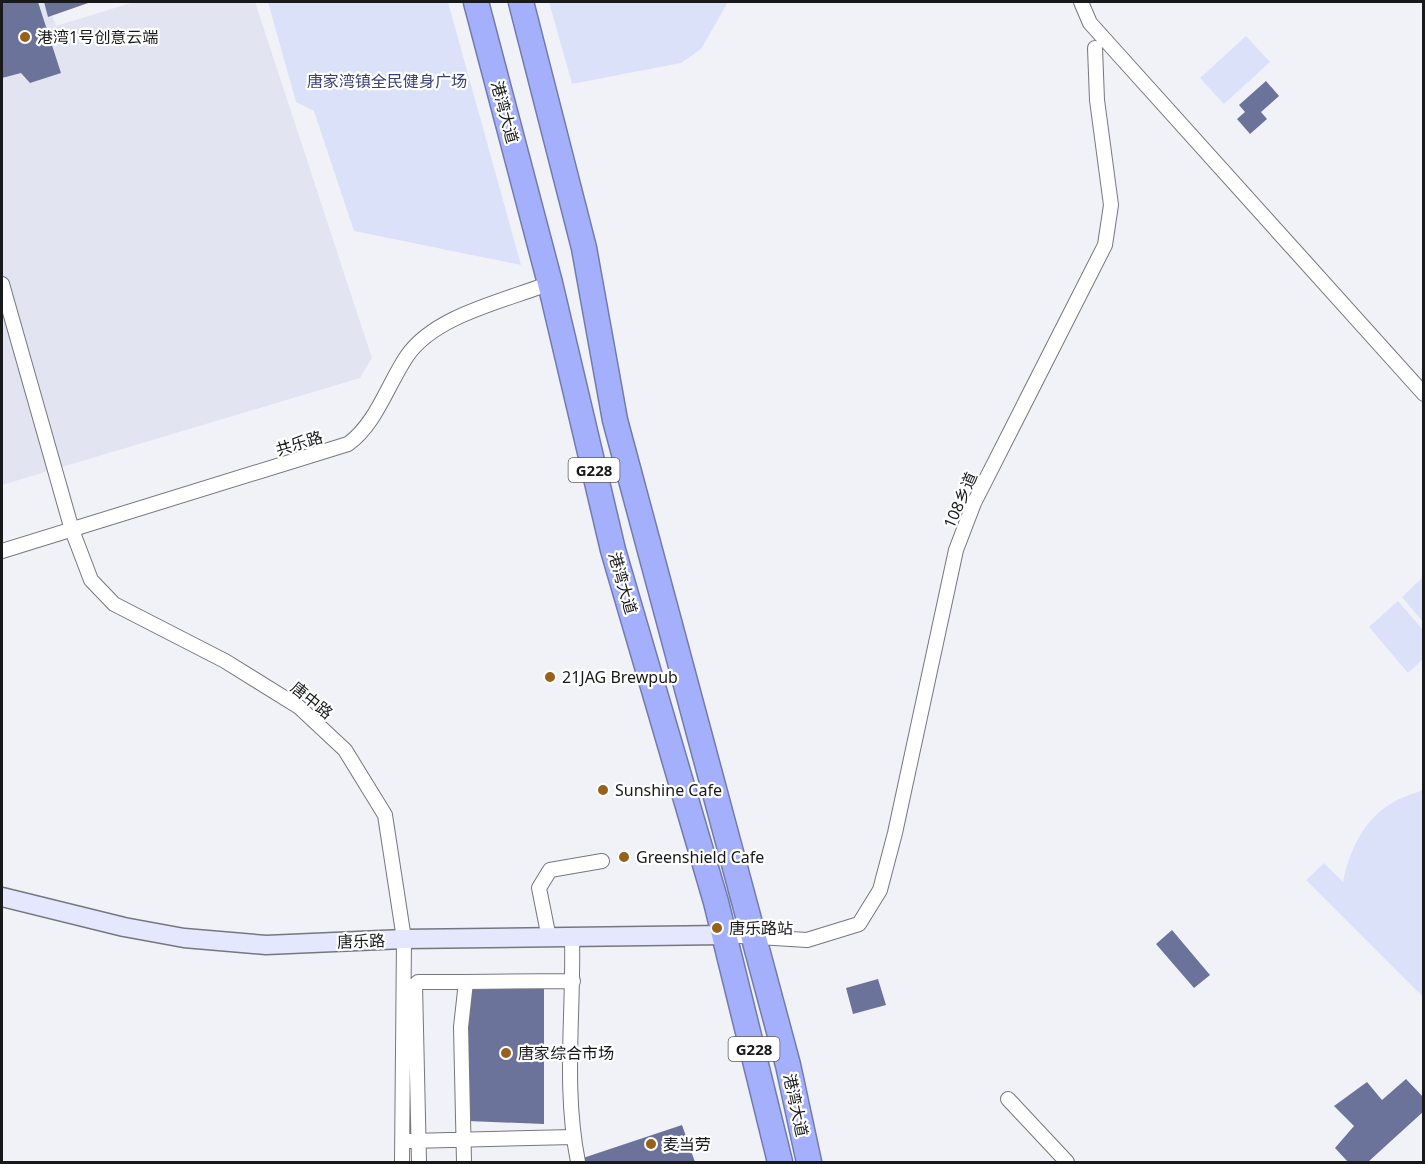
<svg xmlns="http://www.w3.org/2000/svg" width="1425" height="1164" font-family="'Noto Sans','Noto Sans SC',sans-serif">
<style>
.built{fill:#e2e4f1}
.green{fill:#dce1fa}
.building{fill:#6c739a}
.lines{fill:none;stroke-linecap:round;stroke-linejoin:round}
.street-casing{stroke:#76777d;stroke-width:16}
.secondary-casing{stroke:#76777d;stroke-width:21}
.highway-casing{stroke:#737bad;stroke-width:27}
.street{stroke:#fff;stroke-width:14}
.secondary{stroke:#e4e7fe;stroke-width:18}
.highway{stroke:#a4b0fc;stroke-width:24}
.poi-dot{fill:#98611b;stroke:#fff;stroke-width:2}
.labels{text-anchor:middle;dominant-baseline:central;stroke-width:4.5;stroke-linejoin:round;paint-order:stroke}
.shield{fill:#fff;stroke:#5d5e5f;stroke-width:1.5}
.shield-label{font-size:15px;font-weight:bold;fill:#18191b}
.poi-label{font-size:16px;fill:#18191b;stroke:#fff;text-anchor:start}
.park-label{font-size:16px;fill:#393f75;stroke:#fff}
.street-label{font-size:16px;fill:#18191b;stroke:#fff}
</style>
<rect width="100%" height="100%" fill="#f0f2f8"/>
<path class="built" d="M2,2H47L56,26L134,2H255L372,358L360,378L2,485Z"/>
<path class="green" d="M268,2H448L521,265L354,231L314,111L296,102Z
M549,2H728L701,49L681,63L572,84Z
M1246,36L1270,62L1224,104L1200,78Z
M1423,577V622L1402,597Z
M1398,601L1423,630V659L1408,673L1369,627Z
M1423,790V997L1306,880L1324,863L1343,882C1349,851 1364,819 1392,803C1401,797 1413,794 1423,790Z"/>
<path class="building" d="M2,2H38L61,73L30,83L21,73L2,78Z
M44,2H91L48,17Z
M1266,81L1279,96L1261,112L1267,119L1250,134L1237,119L1245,112L1239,105Z
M1172,930L1210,975L1194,988L1156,944Z
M878,979L886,1005L853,1014L846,988Z
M544,985V1124L468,1121L469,986Z
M1406,1079L1424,1098V1111L1368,1162H1348L1335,1148L1354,1126L1334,1106L1367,1082L1382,1100Z
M682,1125L695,1162H581L580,1159Z"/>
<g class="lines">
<g class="street-casing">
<path id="street" d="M1081,2L1090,23L1424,394
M2,284L72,530L91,580L114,604L225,661L299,707L345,750L385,815L404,939L402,1162
M2,551L348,444C376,424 388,384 407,356C435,315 505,301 550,283
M725,935L807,940L859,924L880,890L895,833L956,550L974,503L1105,245L1111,205L1097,100L1095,48
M572,937C574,1013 563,1087 578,1162
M549,938L539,888L550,870L602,861
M1008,1099L1067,1162
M410,1141L573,1137
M419,1162L415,985L418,982H466
M464,1162L461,1027L466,982L573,981"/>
</g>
<g class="secondary-casing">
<path id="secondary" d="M2,897L124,927L184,938L266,945L404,939L725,935"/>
</g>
<g class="highway-casing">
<path id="highway" d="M476,2L550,283L613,550L716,902L780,1162
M521,2L584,248L615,420L788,1065L809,1162"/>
</g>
<use href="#street" class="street"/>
<use href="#secondary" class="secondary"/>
<use href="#highway" class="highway"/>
</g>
<g class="poi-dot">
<circle cx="25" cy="37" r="6"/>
<circle cx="550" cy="677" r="6"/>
<circle cx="603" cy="790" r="6"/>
<circle cx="624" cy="857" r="6"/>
<circle cx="717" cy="928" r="6"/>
<circle cx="506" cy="1053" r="6"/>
<circle cx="651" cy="1144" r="6"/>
</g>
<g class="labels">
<g class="shield">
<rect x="568.5" y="458" width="51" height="24" rx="4.5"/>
<rect x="728.5" y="1037" width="51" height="24" rx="4.5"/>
</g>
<g class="shield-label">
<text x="594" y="470">G228</text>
<text x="754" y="1049">G228</text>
</g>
<g class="poi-label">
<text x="37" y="37">港湾1号创意云端</text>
<text x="562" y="677">21JAG Brewpub</text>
<text x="615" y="790">Sunshine Cafe</text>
<text x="636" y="857">Greenshield Cafe</text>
<text x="729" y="928">唐乐路站</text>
<text x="518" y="1053">唐家综合市场</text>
<text x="663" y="1144">麦当劳</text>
</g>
<g class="park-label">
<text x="387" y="81">唐家湾镇全民健身广场</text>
</g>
<g class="street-label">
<text transform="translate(505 112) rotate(75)">港湾大道</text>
<text transform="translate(299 443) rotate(-17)">共乐路</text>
<text transform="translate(960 500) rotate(-66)">108乡道</text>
<text transform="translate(623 583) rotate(74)">港湾大道</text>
<text transform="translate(312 700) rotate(39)">唐中路</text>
<text transform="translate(361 941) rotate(-2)">唐乐路</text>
<text transform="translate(796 1105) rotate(78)">港湾大道</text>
</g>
</g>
<rect width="1425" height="1164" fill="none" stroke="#18191b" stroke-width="6"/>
</svg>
